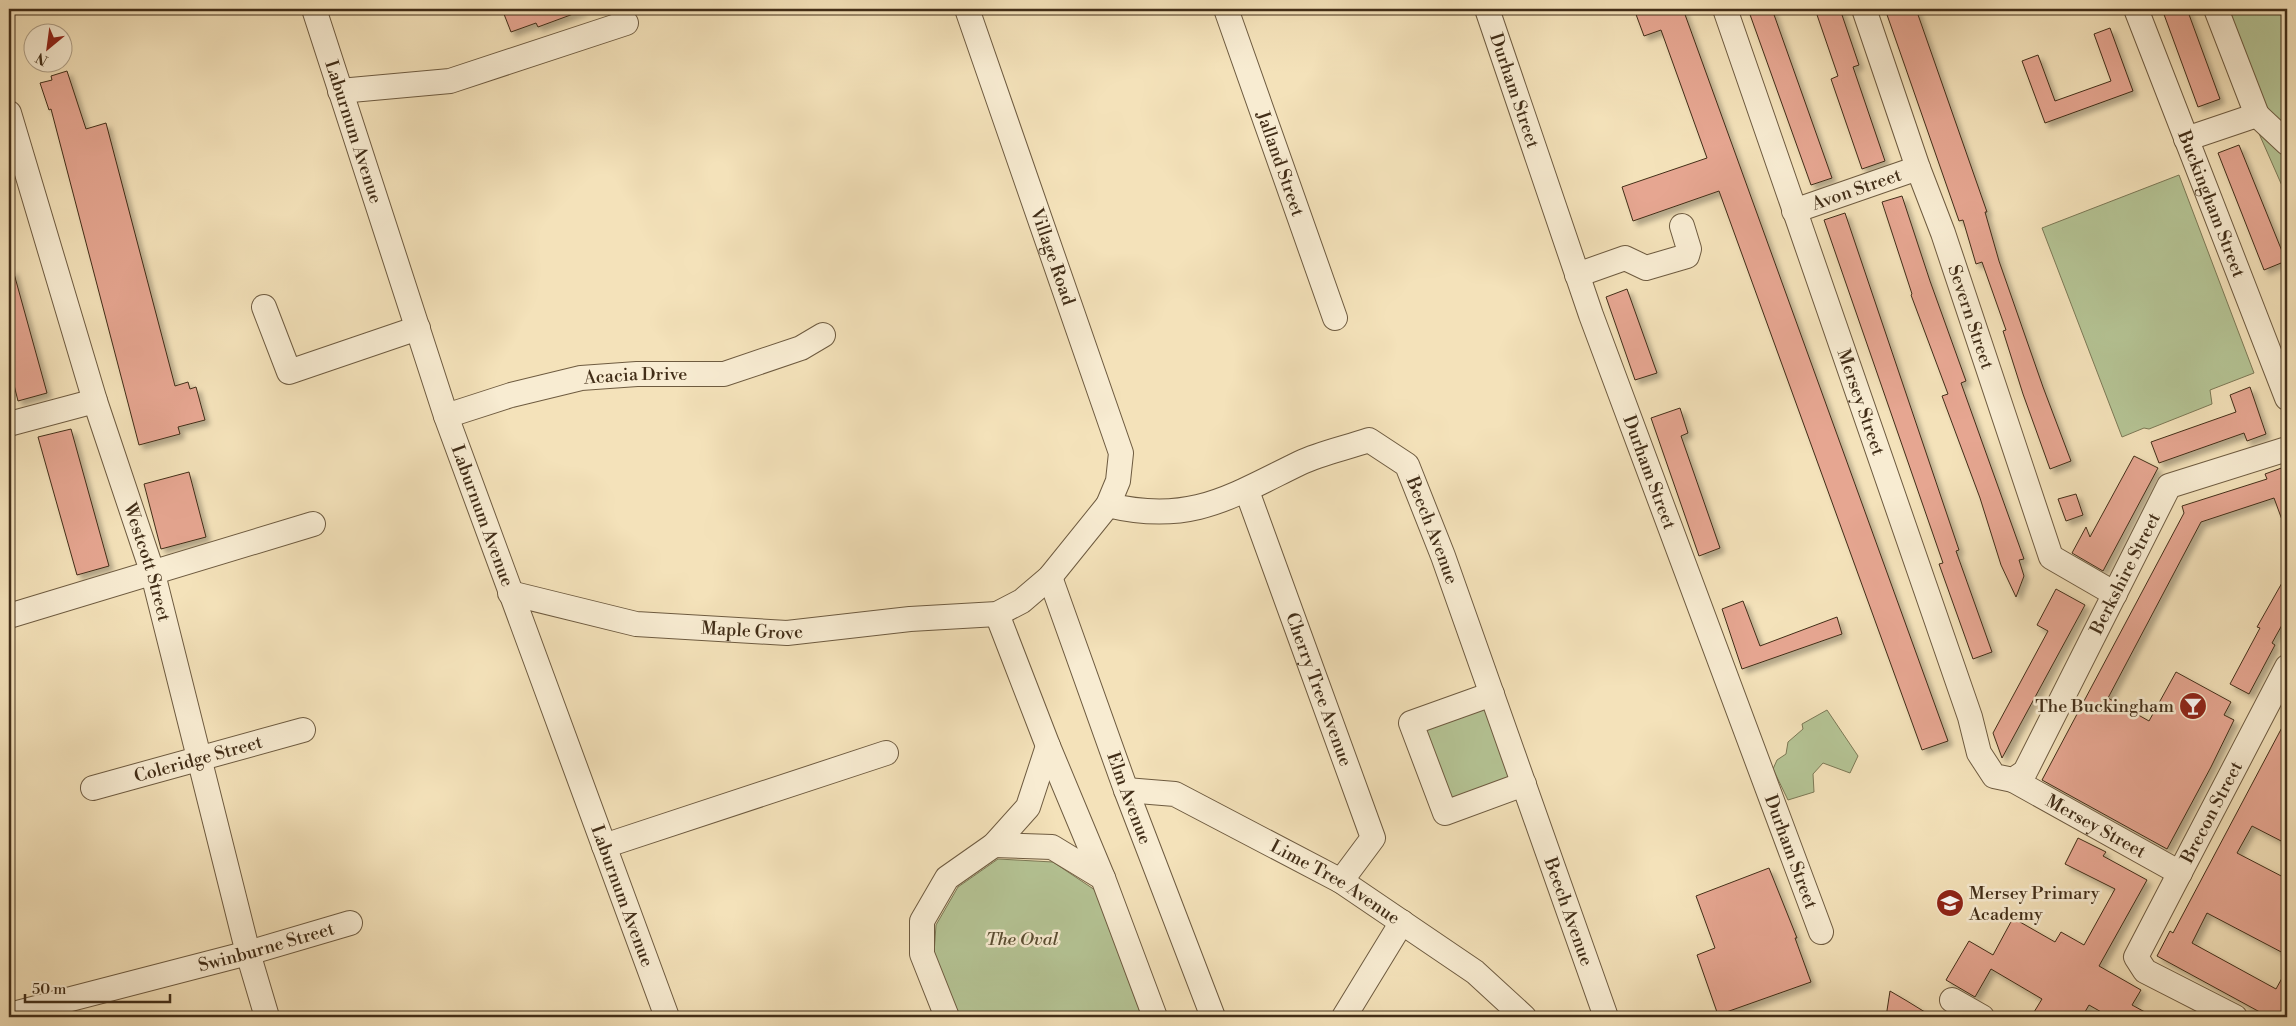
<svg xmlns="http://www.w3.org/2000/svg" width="2296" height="1026" font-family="'Libre Bodoni',serif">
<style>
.green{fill:#b5c495;stroke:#7c7956}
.building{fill:#e6a691;stroke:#422e18;filter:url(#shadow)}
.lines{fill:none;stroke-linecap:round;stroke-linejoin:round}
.minor-casing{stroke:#6e5b40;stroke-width:26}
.minor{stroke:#f8ecd2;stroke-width:24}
.labels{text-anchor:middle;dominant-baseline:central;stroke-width:5;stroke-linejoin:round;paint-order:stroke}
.street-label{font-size:18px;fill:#422e18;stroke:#f8ecd2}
.poi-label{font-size:18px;fill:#422e18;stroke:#f8ecd2;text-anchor:end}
.park-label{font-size:18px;font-style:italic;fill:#594c31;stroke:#f8ecd2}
</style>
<defs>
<filter id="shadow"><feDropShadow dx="4.5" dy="4.5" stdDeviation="2.5" flood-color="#0004"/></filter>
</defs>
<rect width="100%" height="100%" fill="#f4e2ba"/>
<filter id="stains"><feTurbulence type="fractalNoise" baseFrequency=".004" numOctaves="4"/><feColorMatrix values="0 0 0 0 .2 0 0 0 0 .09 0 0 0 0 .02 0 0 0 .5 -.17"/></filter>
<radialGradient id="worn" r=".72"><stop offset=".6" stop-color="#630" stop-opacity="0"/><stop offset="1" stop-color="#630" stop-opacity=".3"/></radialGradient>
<path class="green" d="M2204,9H2287V197Z
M2179,175L2254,373L2210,390L2212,404L2149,429L2144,428L2122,437L2042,228Z
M1485,708L1511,779L1451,800L1425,730Z
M1827,710L1858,756L1850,773L1823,763L1813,774L1814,792L1788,800L1773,769L1777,760L1786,754L1788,742L1803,729L1802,724Z
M998,859L1053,862L1095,890L1142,1017H960L934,954L936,925L958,887Z"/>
<path class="building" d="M502,9H583L584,10L538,27L536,23L511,32Z
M1634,9H1683L1948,741L1922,750L1719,191L1633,221L1622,187L1707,158L1661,30L1644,36Z
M1748,9H1772L1832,178L1811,185Z
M1815,9H1840L1859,65L1853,67L1885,161L1862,169L1831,79L1838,76Z
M1885,9H1916L1987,212H1985L1999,261L2043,387L2071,461L2050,469L2023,394L2003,331L2006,330L1982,262L1976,264L1963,220L1959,221Z
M2162,9H2187L2220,99L2198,107Z
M2110,28L2133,91L2045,123L2022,61L2038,55L2055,101L2111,81L2094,34Z
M67,71L86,129L106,123L175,386L188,382L190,389L196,387L205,420L178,427L180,434L139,445L51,109L49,110L40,83L52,80L51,76Z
M2239,145L2286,261L2264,270L2218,153Z
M1902,196L1930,281L1966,381L1961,383L2024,559L2019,560L2024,576L2016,597L2001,565L1980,498L1942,396L1948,394L1911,295L1912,294L1882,202Z
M1845,213L1959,550L1956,551L1992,652L1973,659L1939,564L1943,563L1824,220Z
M13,270L47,393L18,401L9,365V271Z
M1627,289L1657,373L1635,380L1606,297Z
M2250,387L2266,434L2247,441L2244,433L2159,463L2151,442L2236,412L2230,395Z
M1680,408L1688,433L1681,436L1720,548L1699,556L1651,418Z
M71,429L109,566L77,575L38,437Z
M2134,456L2158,468L2103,571L2072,553L2086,527L2090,537Z
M2287,466V527L2285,528L2274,498L2201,522L2108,698L2149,721L2176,672L2231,702L2224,715L2234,720L2211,767L2167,849L2042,780L2184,513L2182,506L2267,479L2265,474Z
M189,472L206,537L161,549L144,484Z
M2076,494L2083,515L2066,521L2058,499Z
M2287,574V616L2272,643L2275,645L2249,694L2230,684L2260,628L2257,627Z
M2056,589L2085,605L2002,758L1993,733L2048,631L2037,625Z
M1743,601L1760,646L1837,617L1842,634L1742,669L1722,609Z
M2287,718V844L2252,826L2237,853L2287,879V955L2207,913L2192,943L2276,989L2287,969V1017H2269L2157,956L2170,931L2173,933Z
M2078,838L2106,852L2103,856L2147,880L2099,966L2141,990L2132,1005L2154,1017H2110L2089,1005L2082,1017H2031L2042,999L1991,969L1975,997L1946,980L1969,941L1993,955L2013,918L2055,942L2061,932L2084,945L2115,889L2065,864Z
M1769,868L1797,938H1795L1811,982L1718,1015L1697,955L1715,948L1696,896Z
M1890,991L1907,1001L1933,1017H1886Z"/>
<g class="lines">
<g class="minor-casing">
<g id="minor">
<path id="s1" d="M314,9L446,416L667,1017"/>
<path id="s2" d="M967,9L1121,453L1118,481L1108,505"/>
<path id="s3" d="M1226,9L1335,318"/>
<path id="s4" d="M1487,9L1591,315L1821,932"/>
<path id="s5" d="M1725,9L1970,717L1979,753L1994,776L2013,780L2025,772L2169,486L2287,449"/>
<path id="s6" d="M1864,9L1918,168L1943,233L2051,557L2115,594"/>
<path id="s7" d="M2136,9L2287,398"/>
<path d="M2216,9L2257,115"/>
<path d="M340,91L450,81L626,23"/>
<path id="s8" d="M9,113L95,401L153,574L248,953L267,1017"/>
<path d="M2186,139L2257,115L2287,143"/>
<path id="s9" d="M1794,211L1918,168"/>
<path d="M1577,275L1625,258L1646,268L1687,256L1689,249L1682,226"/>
<path d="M264,307L289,372L418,328"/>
<path id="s10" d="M446,416L511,395L581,378L637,374H724L801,348L823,335"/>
<path d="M9,424L95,401"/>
<path id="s11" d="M1247,491L1373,838L1341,881"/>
<path id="s12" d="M1050,577L1126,790L1213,1017"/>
<path id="s13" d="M510,593L636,624L787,633L910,619L997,614L1022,601L1050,577L1108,505C1190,525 1230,497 1300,463C1321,453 1346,448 1369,440L1407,465L1443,556L1606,1017"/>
<path d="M997,614L1048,746L1103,878L1155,1017"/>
<path d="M9,616L313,524"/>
<path d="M1492,694L1411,723L1445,813L1524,784"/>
<path id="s14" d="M2013,780L2180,873"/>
<path id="s15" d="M93,788L303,730"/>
<path id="s16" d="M1126,790L1175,794L1341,881L1475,972L1524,1017"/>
<path d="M994,845L1052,847L1103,878"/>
<path d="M604,846L886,753"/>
<path d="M1952,1000L1982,1017"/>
<path id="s17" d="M9,1015L248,953L350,923"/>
<path d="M947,1017L922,954V921L947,878L994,845L1028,807L1048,746"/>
<path d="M1344,1017L1402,922"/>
<path id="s18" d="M2235,1017L2145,971L2136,957L2287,667"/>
</g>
</g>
<use href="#minor" class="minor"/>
</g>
<defs>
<g id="bar-disc" transform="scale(1.4375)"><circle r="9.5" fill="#8f2418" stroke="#f8ecd2"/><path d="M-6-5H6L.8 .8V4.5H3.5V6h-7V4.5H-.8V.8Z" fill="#fff"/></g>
<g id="school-disc" transform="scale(1.4375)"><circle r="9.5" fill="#8f2418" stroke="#f8ecd2"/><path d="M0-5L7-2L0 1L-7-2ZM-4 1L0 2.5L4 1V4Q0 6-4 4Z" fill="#fff"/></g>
</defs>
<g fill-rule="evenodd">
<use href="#bar-disc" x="2193" y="706"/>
<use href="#school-disc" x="1950" y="903"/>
</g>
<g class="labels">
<g class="street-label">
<text stroke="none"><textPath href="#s4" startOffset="86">Durham Street</textPath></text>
<text stroke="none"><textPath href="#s1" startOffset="129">Laburnum Avenue</textPath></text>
<text stroke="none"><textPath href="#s3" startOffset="164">Jalland Street</textPath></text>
<text stroke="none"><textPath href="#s9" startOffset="66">Avon Street</textPath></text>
<text stroke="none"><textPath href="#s7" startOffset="209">Buckingham Street</textPath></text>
<text stroke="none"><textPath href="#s2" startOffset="262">Village Road</textPath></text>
<text stroke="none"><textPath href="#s6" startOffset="326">Severn Street</textPath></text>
<text stroke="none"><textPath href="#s10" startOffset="195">Acacia Drive</textPath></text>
<text stroke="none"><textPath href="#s5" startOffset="416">Mersey Street</textPath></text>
<text stroke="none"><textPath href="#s4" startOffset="491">Durham Street</textPath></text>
<text stroke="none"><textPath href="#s1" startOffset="534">Laburnum Avenue</textPath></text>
<text stroke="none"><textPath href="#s13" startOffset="1040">Beech Avenue</textPath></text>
<text stroke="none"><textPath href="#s8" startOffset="470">Westcott Street</textPath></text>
<text stroke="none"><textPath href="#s5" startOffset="1070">Berkshire Street</textPath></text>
<text stroke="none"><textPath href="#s13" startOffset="246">Maple Grove</textPath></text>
<text stroke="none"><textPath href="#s11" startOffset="211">Cherry Tree Avenue</textPath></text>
<text stroke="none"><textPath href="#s15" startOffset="109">Coleridge Street</textPath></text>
<text stroke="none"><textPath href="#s12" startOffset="235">Elm Avenue</textPath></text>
<text stroke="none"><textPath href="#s18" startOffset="281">Brecon Street</textPath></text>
<text stroke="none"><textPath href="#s14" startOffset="95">Mersey Street</textPath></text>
<text stroke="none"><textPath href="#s4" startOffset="896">Durham Street</textPath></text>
<text stroke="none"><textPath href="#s16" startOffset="232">Lime Tree Avenue</textPath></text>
<text stroke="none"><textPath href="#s1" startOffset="939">Laburnum Avenue</textPath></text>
<text stroke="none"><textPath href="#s13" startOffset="1445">Beech Avenue</textPath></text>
<text stroke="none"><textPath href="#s17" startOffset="266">Swinburne Street</textPath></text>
</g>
<g class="poi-label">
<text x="2174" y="706">The Buckingham</text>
<text x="1969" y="893" text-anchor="start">Mersey Primary<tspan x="1969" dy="21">Academy</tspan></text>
</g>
<g class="park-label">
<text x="1022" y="939">The Oval</text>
</g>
</g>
<rect width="2296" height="1026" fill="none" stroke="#f4e2ba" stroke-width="30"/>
<rect x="10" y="10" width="2276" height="1006" fill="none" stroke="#422e18" stroke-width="2.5"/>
<rect x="15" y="15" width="2266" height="996" fill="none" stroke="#422e18"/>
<g transform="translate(48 48) rotate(209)"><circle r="24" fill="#f8ecd2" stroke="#afa088"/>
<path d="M0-4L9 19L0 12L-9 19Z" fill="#8f2418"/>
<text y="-8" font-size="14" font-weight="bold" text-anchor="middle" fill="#422e18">N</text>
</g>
<path d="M25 994v8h145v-8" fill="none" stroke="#422e18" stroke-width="2.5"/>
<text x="32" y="994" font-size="15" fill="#422e18" stroke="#f8ecd2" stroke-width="4" paint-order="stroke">50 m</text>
<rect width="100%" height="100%" filter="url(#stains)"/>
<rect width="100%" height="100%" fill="url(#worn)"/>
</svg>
